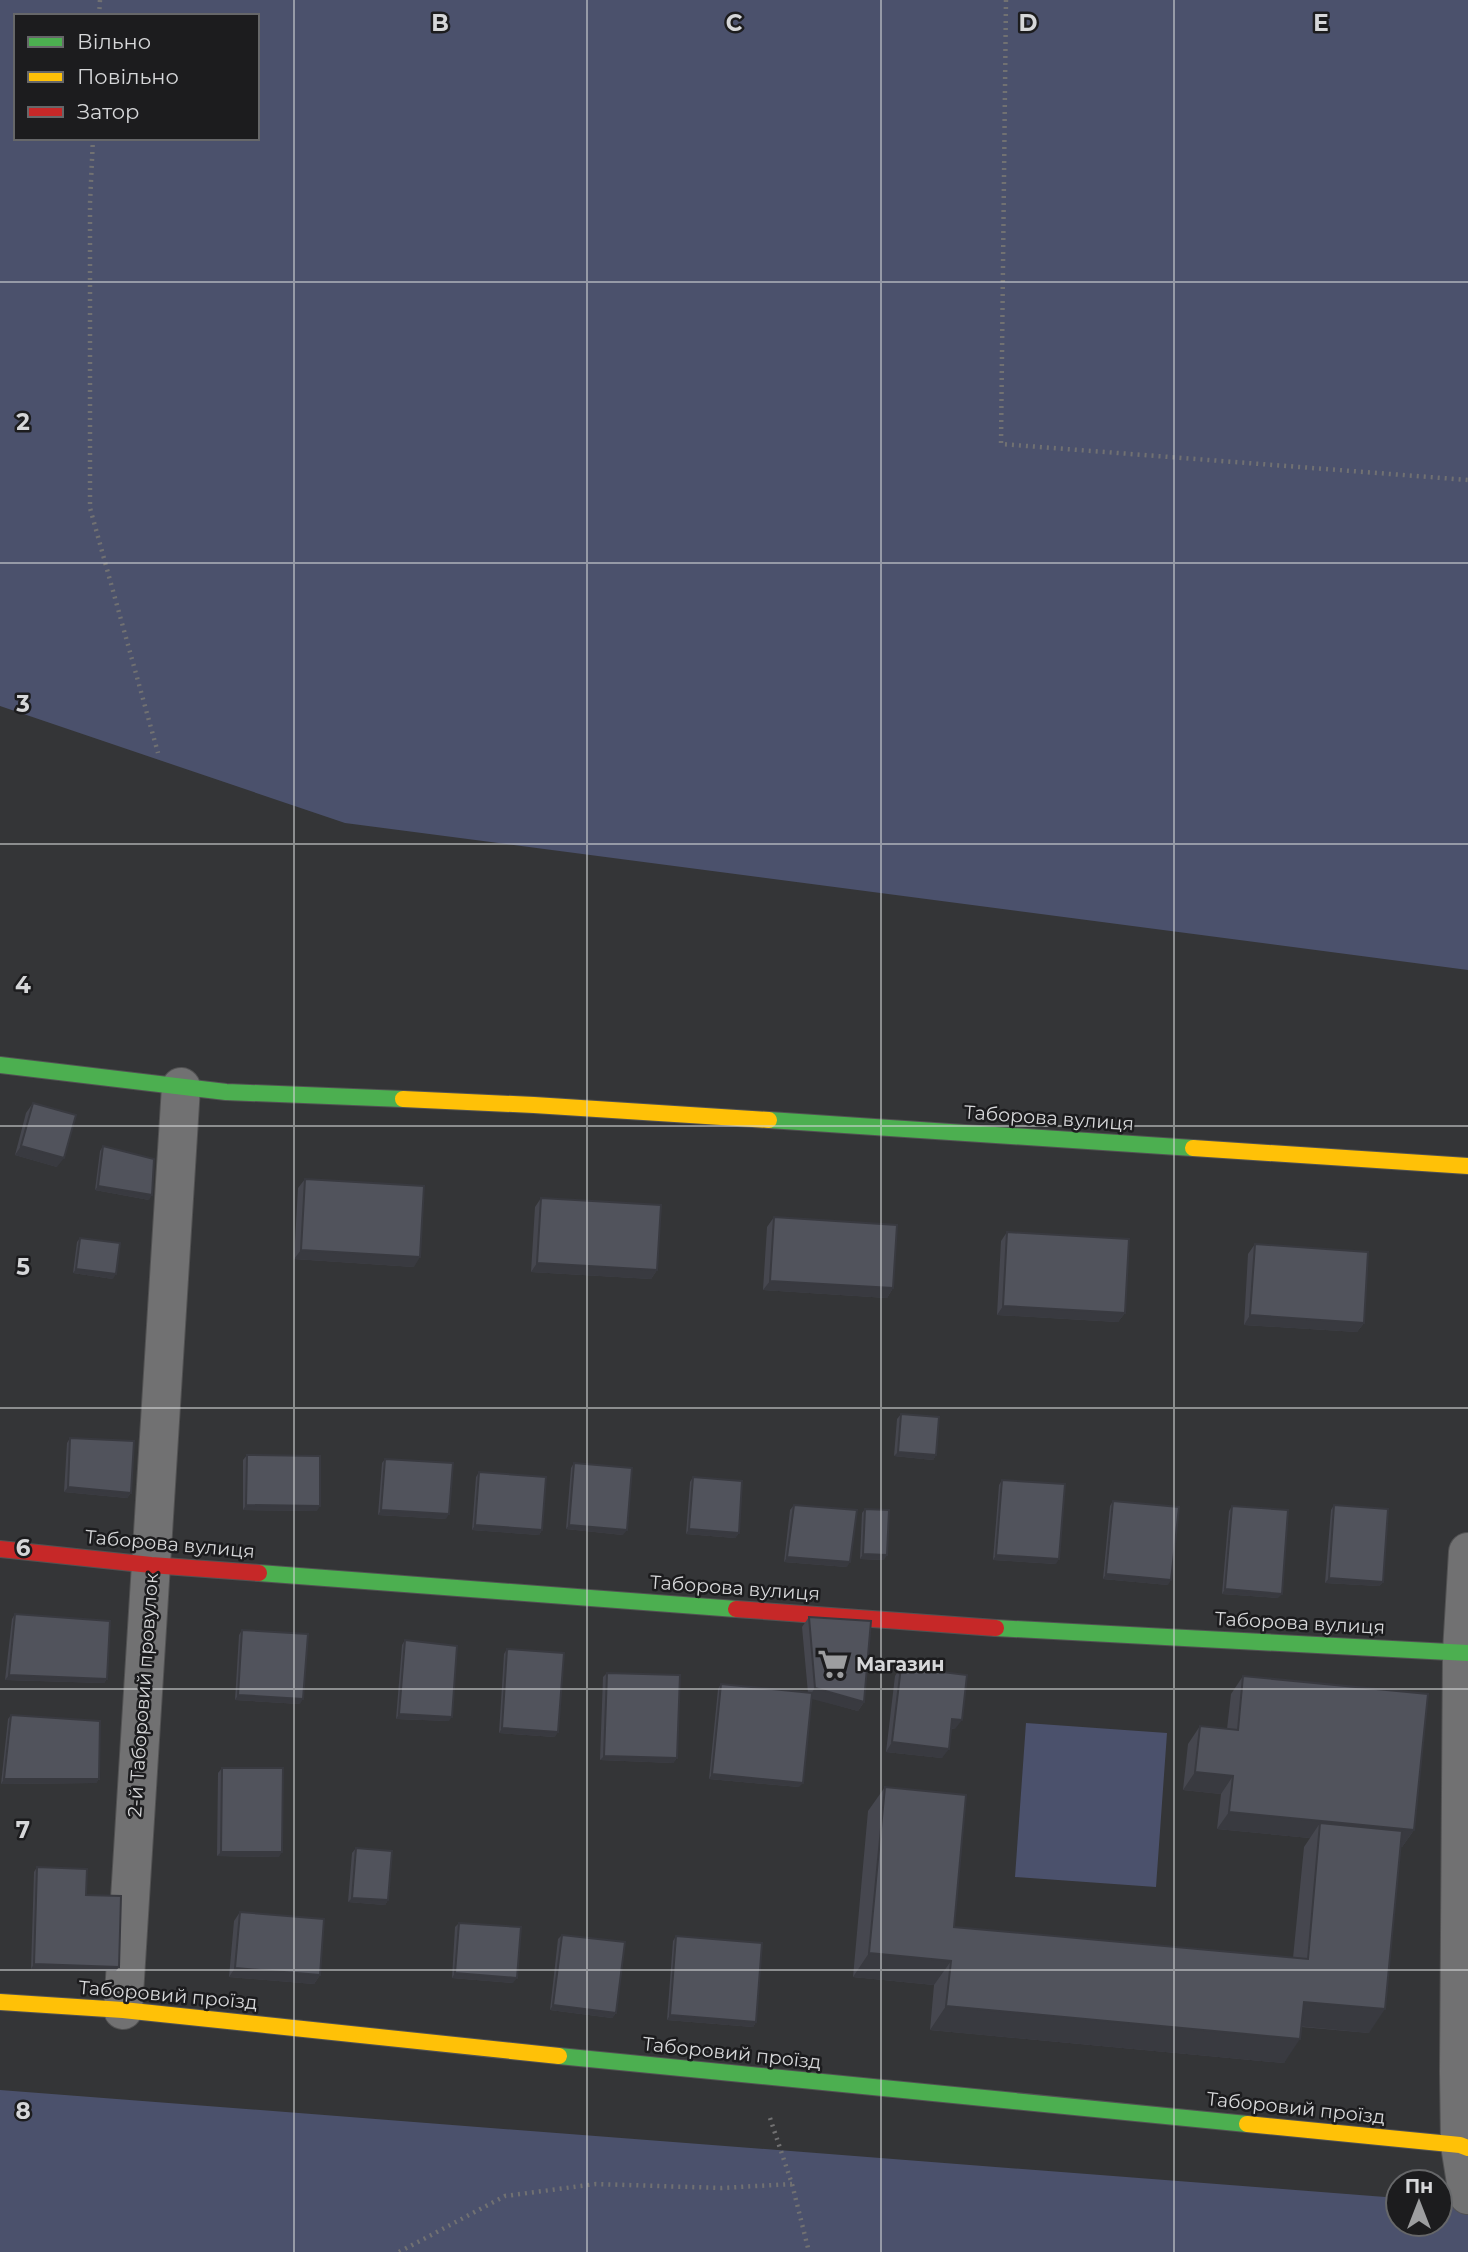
<svg xmlns="http://www.w3.org/2000/svg" width="1468" height="2252" font-family="Montserrat,sans-serif">
<style>
.green{fill:#4b516c;fill-rule:evenodd}
.lines{fill:none;stroke-linecap:round;stroke-linejoin:round}
.street-casing{stroke:#525253;stroke-width:40}
.fast-casing{stroke:#525253;stroke-width:18}
.slow-casing{stroke:#525253;stroke-width:18}
.jam-casing{stroke:#525253;stroke-width:18}
.path{stroke:#717172;stroke-width:4.5;stroke-dasharray:2 5;stroke-linecap:butt}
.street{stroke:#717172;stroke-width:38}
.fast{stroke:#4caf50;stroke-width:16}
.slow{stroke:#ffc107;stroke-width:16}
.jam{stroke:#c62828;stroke-width:16}
.wall{fill:#46474f}
.shaded-wall{fill:#393a40}
.building{fill:#51535c;stroke:#393a40;stroke-width:2}
.grid{fill:none;stroke:#d6d7d9;stroke-width:2;stroke-opacity:0.55}
.labels{text-anchor:middle;dominant-baseline:central;stroke-width:5;stroke-linejoin:round;paint-order:stroke}
.street-label{font-size:19px;fill:#d6d7d9;stroke:#1c1c1e}
.poi-label{font-size:19px;font-weight:bold;fill:#d6d7d9;stroke:#1c1c1e;text-anchor:start}
.grid-label{font-size:23px;text-anchor:middle;font-weight:bold;fill:#d6d7d9;stroke:#1c1c1e;stroke-width:5;stroke-linejoin:round;paint-order:stroke}
</style>
<rect width="100%" height="100%" fill="#343537"/>
<path class="green" d="M0,0H1468V970L345,823L0,706ZM16,16H257V138H16Z
M1026,1723L1167,1733L1156,1887L1015,1877Z
M0,2090L1398,2198V2224H1440V2201L1460,2202L1468,2211V2252H0Z"/>
<g class="lines">
<g class="street-casing">
<path id="street" d="M1468,1552L1462,1652L1459,2072L1460,2145L1468,2195
M123,2010L181,1087"/>
</g>
<g class="fast-casing">
<path id="fast" d="M0,1065L226,1092L403,1099
M769,1120L1193,1148
M259,1573L736,1609
M996,1628L1468,1653
M559,2056L1247,2124"/>
</g>
<g class="slow-casing">
<path id="slow" d="M403,1099L534,1105L769,1120
M1193,1148L1468,1166
M0,2002L123,2010L559,2056
M1247,2124L1460,2145L1468,2148"/>
</g>
<g class="jam-casing">
<path id="jam" d="M0,1549L151,1565L259,1573
M736,1609L996,1628"/>
</g>
<path class="path" d="M1006,0L1001,444L1468,480
M99,16L100,0
M93,138L90,203V508L158,753
M770,2118L792,2184L809,2252
M399,2252L505,2196L596,2184L721,2188L792,2184"/>
<use href="#street" class="street"/>
<use href="#fast" class="fast"/>
<use href="#slow" class="slow"/>
<use href="#jam" class="jam"/>
</g>
<path class="wall" d="M33,1103L57,1167L15,1155L26,1113Z
M103,1146L149,1200L95,1190L100,1151Z
M305,1179L414,1267L294,1259L298,1188Z
M541,1198L657,1270L651,1279L531,1272L535,1207Z
M774,1217L893,1288L887,1298L763,1290L767,1227Z
M1007,1232L1125,1313L1118,1322L997,1315L1001,1241Z
M80,1238L113,1279L73,1273L77,1242Z
M1255,1244L1364,1323L1357,1332L1244,1325L1248,1254Z
M901,1414L936,1455L933,1460L894,1456L897,1419Z
M70,1438L131,1493L127,1498L64,1492L67,1443Z
M247,1455L317,1511L243,1510V1460Z
M385,1459L446,1519L378,1515L382,1463Z
M574,1463L623,1535L566,1529L571,1468Z
M479,1472L542,1530L539,1535L472,1530L476,1477Z
M693,1477L739,1533L735,1538L686,1534L690,1482Z
M1002,1480L1056,1564L993,1560L999,1485Z
M1113,1501L1168,1585L1103,1579L1110,1506Z
M794,1505L847,1567L784,1562L790,1510Z
M1334,1505L1383,1582L1379,1586L1325,1583L1331,1510Z
M1232,1506L1278,1598L1222,1594L1229,1511Z
M865,1509L884,1560L860,1559L862,1513Z
M15,1614L107,1679L104,1683L5,1680L12,1619Z
M809,1617L864,1702L858,1711L811,1698L799,1787L709,1779L718,1689L721,1684L808,1693L802,1627Z
M242,1630L300,1704L235,1700L239,1635Z
M405,1640L449,1721L396,1719L402,1645Z
M507,1649L555,1737L499,1733L504,1654Z
M901,1667L955,1729H951L942,1758L886,1752L895,1676Z
M607,1673L677,1758L673,1763L600,1760L603,1677Z
M1243,1676L1414,1830L1402,1847H1400L1369,2033L1302,2027L1284,2063L930,2030L934,1985L853,1977L868,1811L885,1787L954,1927L1293,1958L1304,1847L1310,1838L1217,1829L1221,1794L1183,1790L1188,1744L1200,1726L1227,1729L1231,1694Z
M11,1715L99,1779L96,1783L1,1784L8,1719Z
M222,1768L279,1857L217,1856L218,1773Z
M356,1848L388,1900L385,1905L348,1902L352,1853Z
M37,1867L86,1895L116,1971L31,1969L34,1872Z
M240,1912L320,1975L314,1984L229,1977L234,1921Z
M459,1923L513,1983L452,1978L455,1927Z
M562,1935L616,2013L612,2018L550,2010L558,1939Z
M676,1936L756,2022L753,2027L667,2020L673,1941Z"/>
<path class="shaded-wall" d="M21,1146L64,1158L57,1167L15,1155Z
M98,1186L152,1195L149,1200L95,1190Z
M301,1250L420,1257L414,1267L294,1259Z
M537,1263L657,1270L651,1279L531,1272Z
M76,1269L116,1274L113,1279L73,1273Z
M770,1281L893,1288L887,1298L763,1290Z
M1003,1306L1125,1313L1118,1322L997,1315Z
M1250,1315L1364,1323L1357,1332L1244,1325Z
M898,1452L936,1455L933,1460L894,1456Z
M68,1487L131,1493L127,1498L64,1492Z
M246,1505L320,1506L317,1511L243,1510Z
M381,1510L449,1514L446,1519L378,1515Z
M475,1525L542,1530L539,1535L472,1530Z
M569,1525L627,1530L623,1535L566,1529Z
M689,1529L739,1533L735,1538L686,1534Z
M863,1554L887,1555L884,1560L860,1559Z
M996,1555L1059,1559L1056,1564L993,1560Z
M787,1557L850,1562L847,1567L784,1562Z
M1106,1574L1171,1580L1168,1585L1103,1579Z
M1329,1578L1383,1582L1379,1586L1325,1583Z
M1225,1589L1282,1594L1278,1598L1222,1594Z
M9,1675L107,1679L104,1683L5,1680Z
M815,1688L864,1702L858,1711L808,1698Z
M238,1695L303,1699L300,1704L235,1700Z
M399,1714L452,1717L449,1721L396,1719Z
M952,1719L962,1720L955,1729L946,1728Z
M502,1728L558,1732L555,1737L499,1733Z
M892,1742L949,1749L942,1758L886,1752Z
M604,1756L677,1758L673,1763L600,1760Z
M1195,1772L1233,1776L1221,1794L1183,1790Z
M712,1774L803,1783L799,1787L709,1779Z
M4,1779H99L96,1783L1,1784Z
M1229,1812L1414,1830L1402,1847L1319,1839L1320,1823L1310,1838L1217,1829Z
M221,1852H282L279,1857L217,1856Z
M352,1898L388,1900L385,1905L348,1902Z
M869,1953L951,1961L934,1985L853,1977Z
M34,1964L119,1967L116,1971L31,1969Z
M235,1968L320,1975L314,1984L229,1977Z
M455,1973L517,1978L513,1983L452,1978Z
M1304,2002L1385,2009L1369,2033L1287,2025Z
M553,2005L616,2013L612,2018L550,2010Z
M946,2006L1300,2039L1284,2063L930,2030Z
M670,2015L756,2022L753,2027L667,2020Z"/>
<path class="building" d="M33,1103L76,1115L64,1158L21,1146Z
M103,1146L154,1159L152,1195L98,1186Z
M305,1179L424,1186L420,1257L301,1250Z
M541,1198L661,1205L657,1270L537,1263Z
M774,1217L897,1225L893,1288L770,1281Z
M1007,1232L1129,1239L1125,1313L1003,1306Z
M80,1238L120,1243L116,1274L76,1269Z
M1255,1244L1368,1252L1364,1323L1250,1315Z
M901,1414L939,1417L936,1455L898,1452Z
M70,1438L134,1441L131,1493L68,1487Z
M247,1455L320,1456V1506L246,1505Z
M385,1459L453,1463L449,1514L381,1510Z
M574,1463L632,1468L627,1530L569,1525Z
M479,1472L546,1477L542,1530L475,1525Z
M693,1477L742,1481L739,1533L689,1529Z
M1002,1480L1065,1484L1059,1559L996,1555Z
M1113,1501L1179,1507L1171,1580L1106,1574Z
M794,1505L857,1510L850,1562L787,1557Z
M1334,1505L1388,1509L1383,1582L1329,1578Z
M1232,1506L1288,1510L1282,1594L1225,1589Z
M865,1509L889,1510L887,1555L863,1554Z
M15,1614L110,1621L107,1679L9,1675Z
M809,1617L871,1621L864,1702L815,1688Z
M242,1630L308,1634L303,1699L238,1695Z
M405,1640L457,1646L452,1717L399,1714Z
M507,1649L564,1653L558,1732L502,1728Z
M901,1667L967,1675L962,1720L952,1719L949,1749L892,1742Z
M607,1673L680,1675L677,1758L604,1756Z
M1243,1676L1428,1694L1414,1830L1229,1812L1233,1776L1195,1772L1200,1726L1238,1730Z
M721,1684L812,1693L803,1783L712,1774Z
M11,1715L100,1721L99,1779H4Z
M222,1768H283L282,1852H221Z
M885,1787L966,1795L954,1927L1308,1959L1320,1823L1402,1831L1385,2009L1304,2002L1300,2039L946,2006L951,1961L869,1953Z
M356,1848L392,1851L388,1900L352,1898Z
M37,1867L87,1869L86,1895L121,1896L119,1967L34,1964Z
M240,1912L324,1919L320,1975L235,1968Z
M459,1923L521,1927L517,1978L455,1973Z
M562,1935L625,1942L616,2013L553,2005Z
M676,1936L762,1943L756,2022L670,2015Z"/>
<path class="grid" d="M294,0V2252M587,0V2252M881,0V2252M1174,0V2252M0,282H1468M0,563H1468M0,844H1468M0,1126H1468M0,1408H1468M0,1689H1468M0,1970H1468"/>
<defs>
<g id="supermarket-bare" transform="scale(2.415)"><path d="M-6-5.5h2.5l.6 2H6L4.5 2H-2.5L-4.4-4H-6ZM-1.5 3.2a1.3 1.3 0 1 0 .1 0ZM3 3.2a1.3 1.3 0 1 0 .1 0Z" fill="#9d9ea0" stroke="#1c1c1e" stroke-width="2.5" paint-order="stroke"/></g>
</defs>
<g fill-rule="evenodd">
<use href="#supermarket-bare" x="833" y="1664"/>
</g>
<g class="labels">
<g class="street-label">
<text transform="translate(1049 1118) rotate(4)">Таборова вулиця</text>
<text transform="translate(170 1544) rotate(5)">Таборова вулиця</text>
<text transform="translate(735 1588) rotate(4)">Таборова вулиця</text>
<text transform="translate(1300 1623) rotate(3)">Таборова вулиця</text>
<text transform="translate(143 1695) rotate(-86)">2-й Таборовий провулок</text>
<text transform="translate(168 1995) rotate(5)">Таборовий проїзд</text>
<text transform="translate(732 2053) rotate(6)">Таборовий проїзд</text>
<text transform="translate(1296 2108) rotate(6)">Таборовий проїзд</text>
</g>
<g class="poi-label">
<text x="856" y="1664">Магазин</text>
</g>
</g>
<g class="grid-label">
<text x="440" y="31">B</text>
<text x="734" y="31">C</text>
<text x="1028" y="31">D</text>
<text x="1321" y="31">E</text>
<text x="23" y="430">2</text>
<text x="23" y="712">3</text>
<text x="23" y="993">4</text>
<text x="23" y="1275">5</text>
<text x="23" y="1556">6</text>
<text x="23" y="1838">7</text>
<text x="23" y="2119">8</text>
</g>
<rect x="14" y="14" width="245" height="126" fill="#1c1c1e" stroke="#666769" stroke-width="2"/>
<rect x="28" y="37" width="35" height="10" fill="#4caf50" stroke="#666769" stroke-width="2"/>
<text x="77" y="49" font-size="21" fill="#d6d7d9">Вільно</text>
<rect x="28" y="72" width="35" height="10" fill="#ffc107" stroke="#666769" stroke-width="2"/>
<text x="77" y="84" font-size="21" fill="#d6d7d9">Повільно</text>
<rect x="28" y="107" width="35" height="10" fill="#c62828" stroke="#666769" stroke-width="2"/>
<text x="77" y="119" font-size="21" fill="#d6d7d9">Затор</text>
<g transform="translate(1419 2203)"><circle r="33" fill="#1c1c1e" stroke="#666769" stroke-width="2"/>
<path d="M0-5L12 26L0 18L-12 26Z" fill="#9d9ea0"/>
<text y="-10" font-size="19" font-weight="bold" text-anchor="middle" fill="#d6d7d9">Пн</text>
</g>
</svg>
